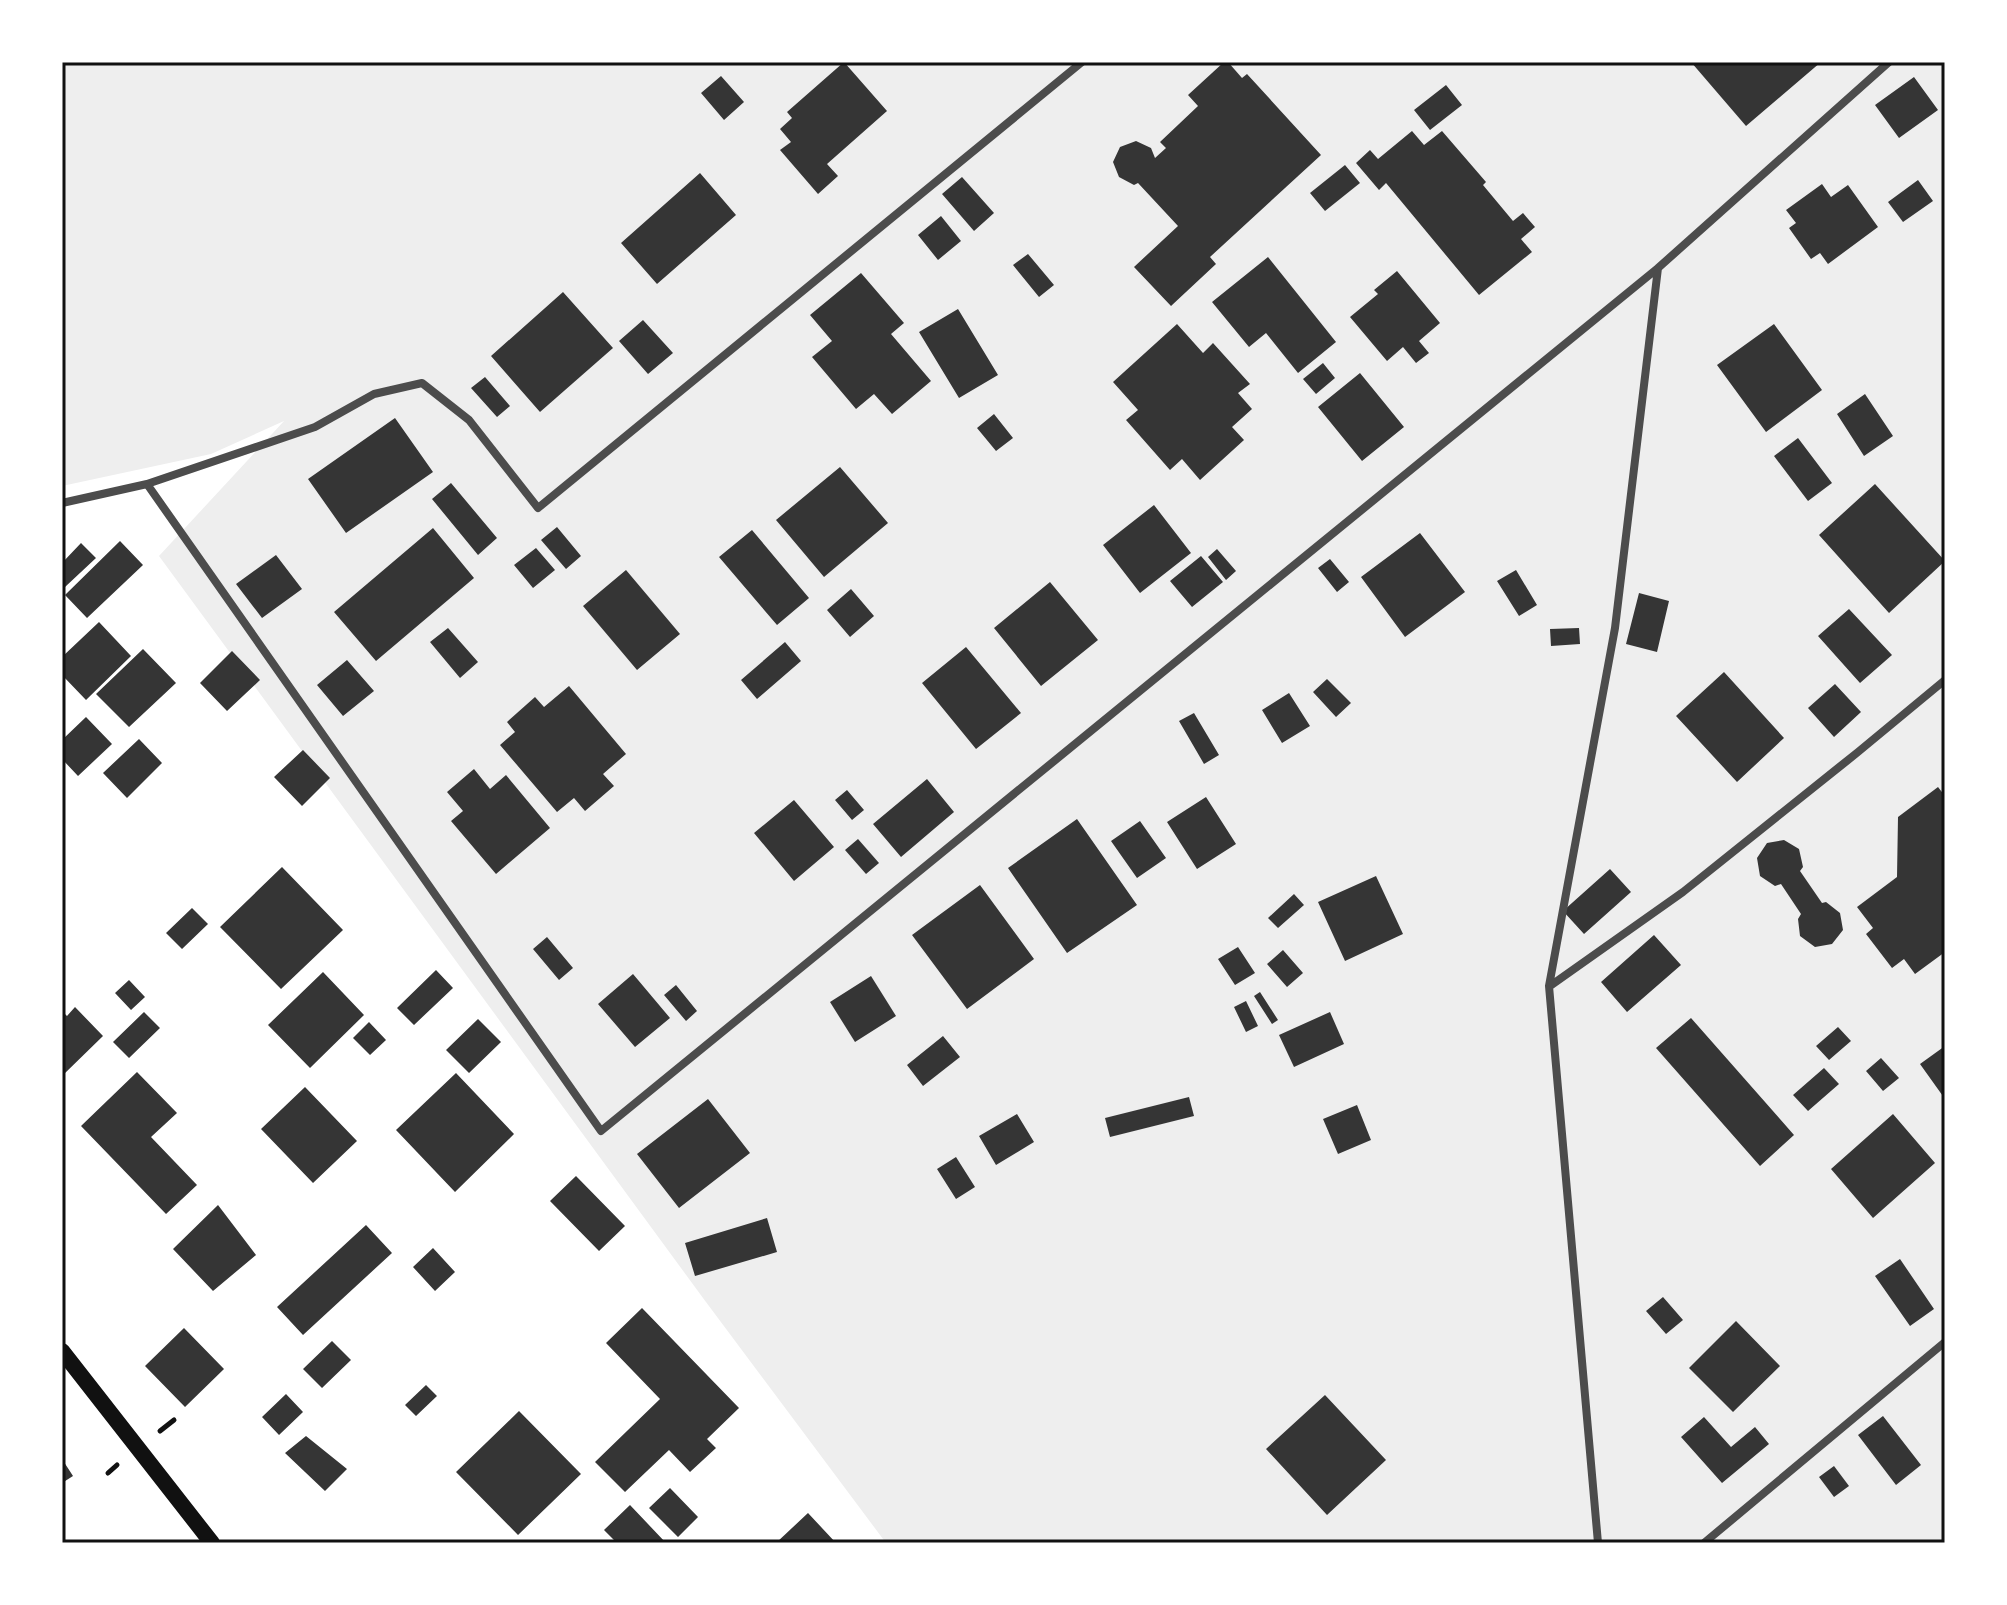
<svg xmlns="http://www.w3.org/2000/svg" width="2007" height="1605" font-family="Commissioner,sans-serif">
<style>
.green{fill:#eee}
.building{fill:#353535}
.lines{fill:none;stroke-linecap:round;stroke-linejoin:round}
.path{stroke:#111;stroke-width:5}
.minor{stroke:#4c4c4c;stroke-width:8}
.secondary{stroke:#111;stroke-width:16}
.neatline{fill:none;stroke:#111;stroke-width:3}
</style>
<rect width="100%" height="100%" fill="#fff"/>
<path class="green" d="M62,62H1945V1543H886L703,1298L159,556L284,421L211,454L62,486Z"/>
<path class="building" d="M844,62L887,111L827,164L838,176L818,194L780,150L791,142L780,129L792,118L787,112Z
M1224,62H1228L1242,78L1247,74L1321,155L1210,257L1216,264L1171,306L1134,267L1178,226L1138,183L1134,185L1119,177L1113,162L1120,147L1136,141L1151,148L1155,158L1166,148L1160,142L1198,106L1188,95Z
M1691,62H1821L1746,126Z
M721,76L744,102L724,120L701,93Z
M1914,77L1938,110L1899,138L1875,105Z
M1446,85L1462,105L1430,130L1414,110Z
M1412,131L1424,145L1442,131L1486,182L1483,185L1513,221L1523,213L1535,227L1521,239L1532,252L1479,295L1386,183L1379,190L1356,163L1370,150L1378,159Z
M1345,165L1360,183L1325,211L1310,193Z
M700,173L736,215L657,284L621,243Z
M962,177L994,213L974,231L942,194Z
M1918,180L1933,201L1903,222L1888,202Z
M1822,184L1831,197L1848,185L1878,227L1828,264L1820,253L1811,259L1789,228L1796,223L1786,210Z
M941,216L961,241L938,260L918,235Z
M1028,254L1054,285L1039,297L1013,265Z
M1268,257L1336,342L1298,373L1266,333L1249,347L1212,302Z
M1397,271L1440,323L1419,341L1429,353L1416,363L1403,347L1387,361L1350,317L1378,294L1374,290Z
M861,273L904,323L891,334L931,381L892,414L874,394L856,409L812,357L832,341L810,315Z
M563,292L613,348L540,412L491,356Z
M958,309L998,375L959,398L919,332Z
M643,320L673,353L648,374L619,341Z
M1177,324L1203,353L1213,343L1250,384L1238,393L1252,409L1232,427L1244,440L1200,480L1182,459L1170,470L1126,420L1138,410L1113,382Z
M1774,324L1822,390L1766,432L1717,365Z
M1323,363L1335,378L1316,394L1303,379Z
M1360,373L1404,427L1362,461L1318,407Z
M485,377L510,406L497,417L471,388Z
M1865,394L1893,436L1864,456L1837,414Z
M994,414L1013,438L996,451L977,428Z
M395,418L433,472L346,533L308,479Z
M1798,438L1832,483L1808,501L1774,456Z
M840,467L888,523L824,577L776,520Z
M451,483L497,538L478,555L432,499Z
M1875,484L1945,561L1889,613L1819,535Z
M1154,505L1191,553L1140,593L1103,545Z
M557,527L581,556L566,569L541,540Z
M433,528L474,578L376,661L334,612Z
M752,530L809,598L777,625L719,557Z
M1420,533L1465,592L1405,637L1361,577Z
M120,541L143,565L87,618L65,595Z
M81,543L96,558L65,587L62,584V563Z
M536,548L555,570L533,588L514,565Z
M1217,549L1236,571L1226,580L1208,557Z
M276,555L302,589L262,618L236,584Z
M1201,556L1223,582L1192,607L1170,581Z
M1330,559L1349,582L1337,592L1318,568Z
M626,570L680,634L637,670L583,606Z
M1516,570L1537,605L1519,616L1497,581Z
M1050,582L1098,640L1041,686L994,628Z
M851,589L874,616L850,637L827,610Z
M1639,593L1669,601L1657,652L1626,644Z
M1849,609L1892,655L1860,683L1818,636Z
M99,622L131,656L86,700L62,675V657Z
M448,628L478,662L460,678L430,642Z
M1579,628L1580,644L1551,646L1550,629Z
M785,642L801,661L757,699L741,680Z
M966,647L1021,713L976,749L922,683Z
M143,649L176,683L129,727L96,694Z
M232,651L260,680L227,711L200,683Z
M347,660L374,691L343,716L317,685Z
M1724,672L1784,738L1737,782L1676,716Z
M1327,679L1351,703L1336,717L1313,692Z
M1835,684L1861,712L1834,737L1808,708Z
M569,686L626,754L603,774L614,786L585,811L574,798L557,812L500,745L515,732L507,722L535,697L544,707Z
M1289,693L1310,726L1282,743L1262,710Z
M1194,713L1219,755L1204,764L1179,721Z
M86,717L112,744L78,776L62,759V740Z
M139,739L162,763L127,798L103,773Z
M303,750L330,778L302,806L274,777Z
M474,769L490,789L506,775L550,828L496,874L451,821L463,811L447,792Z
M927,779L954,812L901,857L873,824Z
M1938,787L1945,796V952L1915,974L1904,959L1892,968L1866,934L1873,928L1857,907L1897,877L1898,817Z
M847,790L864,810L852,820L835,800Z
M1206,797L1236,844L1197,869L1167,822Z
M794,800L834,847L794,881L754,833Z
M1077,819L1137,905L1067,953L1008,868Z
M1140,821L1166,858L1137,878L1111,841Z
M858,839L879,863L866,874L845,850Z
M1784,840L1799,849L1803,867L1800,871L1822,903L1826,902L1840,913L1843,930L1832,944L1815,947L1800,936L1798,919L1801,914L1781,884L1775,886L1760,876L1757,858L1767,843Z
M282,867L343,930L281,989L220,927Z
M1610,869L1631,892L1584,934L1563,911Z
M1376,876L1403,934L1345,961L1318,902Z
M980,885L1034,959L967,1009L912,935Z
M1294,894L1304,905L1278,928L1268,918Z
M192,908L208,924L182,949L166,933Z
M1654,935L1681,965L1627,1012L1601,982Z
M547,937L573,968L559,980L533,949Z
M1238,947L1255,973L1235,985L1218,959Z
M1283,950L1303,973L1287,987L1267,964Z
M436,970L453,988L414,1025L397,1008Z
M323,972L364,1015L310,1068L268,1025Z
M633,974L670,1018L635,1047L598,1004Z
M871,976L896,1016L855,1042L830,1002Z
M129,980L145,997L131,1010L115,993Z
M676,985L697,1011L686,1021L664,995Z
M1260,992L1278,1020L1272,1024L1254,996Z
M1246,1001L1258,1026L1246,1032L1234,1007Z
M75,1007L103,1036L62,1076V1011L67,1016Z
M144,1012L160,1028L129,1058L113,1042Z
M1330,1012L1344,1044L1294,1067L1279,1035Z
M1691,1018L1794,1135L1760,1166L1656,1048Z
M478,1019L501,1042L469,1073L446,1050Z
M369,1022L386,1040L370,1055L353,1038Z
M1838,1027L1851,1041L1829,1060L1816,1046Z
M943,1036L960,1057L923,1086L907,1065Z
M1945,1046V1099L1920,1064Z
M1881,1058L1899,1078L1883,1091L1866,1071Z
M1824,1068L1839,1084L1808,1111L1793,1095Z
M137,1072L177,1113L151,1137L197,1185L166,1214L81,1126Z
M456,1073L514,1134L455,1192L396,1130Z
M305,1087L357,1141L313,1183L261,1129Z
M1189,1097L1194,1116L1110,1137L1105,1118Z
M708,1099L750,1153L679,1208L637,1154Z
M1357,1105L1371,1140L1338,1154L1323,1119Z
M1017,1114L1034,1142L996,1165L979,1136Z
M1893,1114L1935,1163L1873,1218L1831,1169Z
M956,1157L975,1187L956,1199L937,1169Z
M576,1176L625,1226L599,1251L550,1201Z
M218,1205L256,1255L213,1291L173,1249Z
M767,1218L777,1252L695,1276L685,1243Z
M366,1225L392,1253L303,1335L277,1307Z
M433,1248L455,1272L435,1291L413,1267Z
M1900,1259L1934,1309L1910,1326L1875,1276Z
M1663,1297L1683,1320L1666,1334L1646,1311Z
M642,1308L739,1408L707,1439L716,1448L690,1472L669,1450L625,1492L595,1462L660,1399L606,1343Z
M1736,1321L1780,1366L1733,1412L1689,1368Z
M184,1328L224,1369L185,1407L145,1366Z
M332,1341L351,1360L322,1388L303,1369Z
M426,1385L437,1396L416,1416L405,1405Z
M286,1394L303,1412L279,1435L262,1417Z
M1325,1395L1386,1460L1327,1515L1266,1449Z
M519,1411L581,1474L518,1535L456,1472Z
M1883,1416L1921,1465L1896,1485L1858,1435Z
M1704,1417L1731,1447L1755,1427L1769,1444L1722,1483L1681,1437Z
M306,1436L347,1469L325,1491L285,1453Z
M62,1459L73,1476L62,1483Z
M1834,1466L1849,1486L1834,1497L1819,1477Z
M670,1488L698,1517L678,1537L649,1508Z
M630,1505L666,1543H617L604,1530Z
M808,1513L836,1543H776Z"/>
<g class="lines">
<path class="path" d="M160,1431L174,1420
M108,1473L117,1465"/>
<path class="minor" d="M1658,268L1889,62
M147,484L315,427L374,394L422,383L469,420L538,508L1082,62
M62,503L147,484L601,1131L1658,268L1615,628L1549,986L1598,1543
M1550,986L1683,892L1858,752L1945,680
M1704,1543L1945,1342"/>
<path class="secondary" d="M62,1351L212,1543"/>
</g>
<rect width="2007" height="1605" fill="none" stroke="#ffffff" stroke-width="128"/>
<rect x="64" y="64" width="1879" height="1477" class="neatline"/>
</svg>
